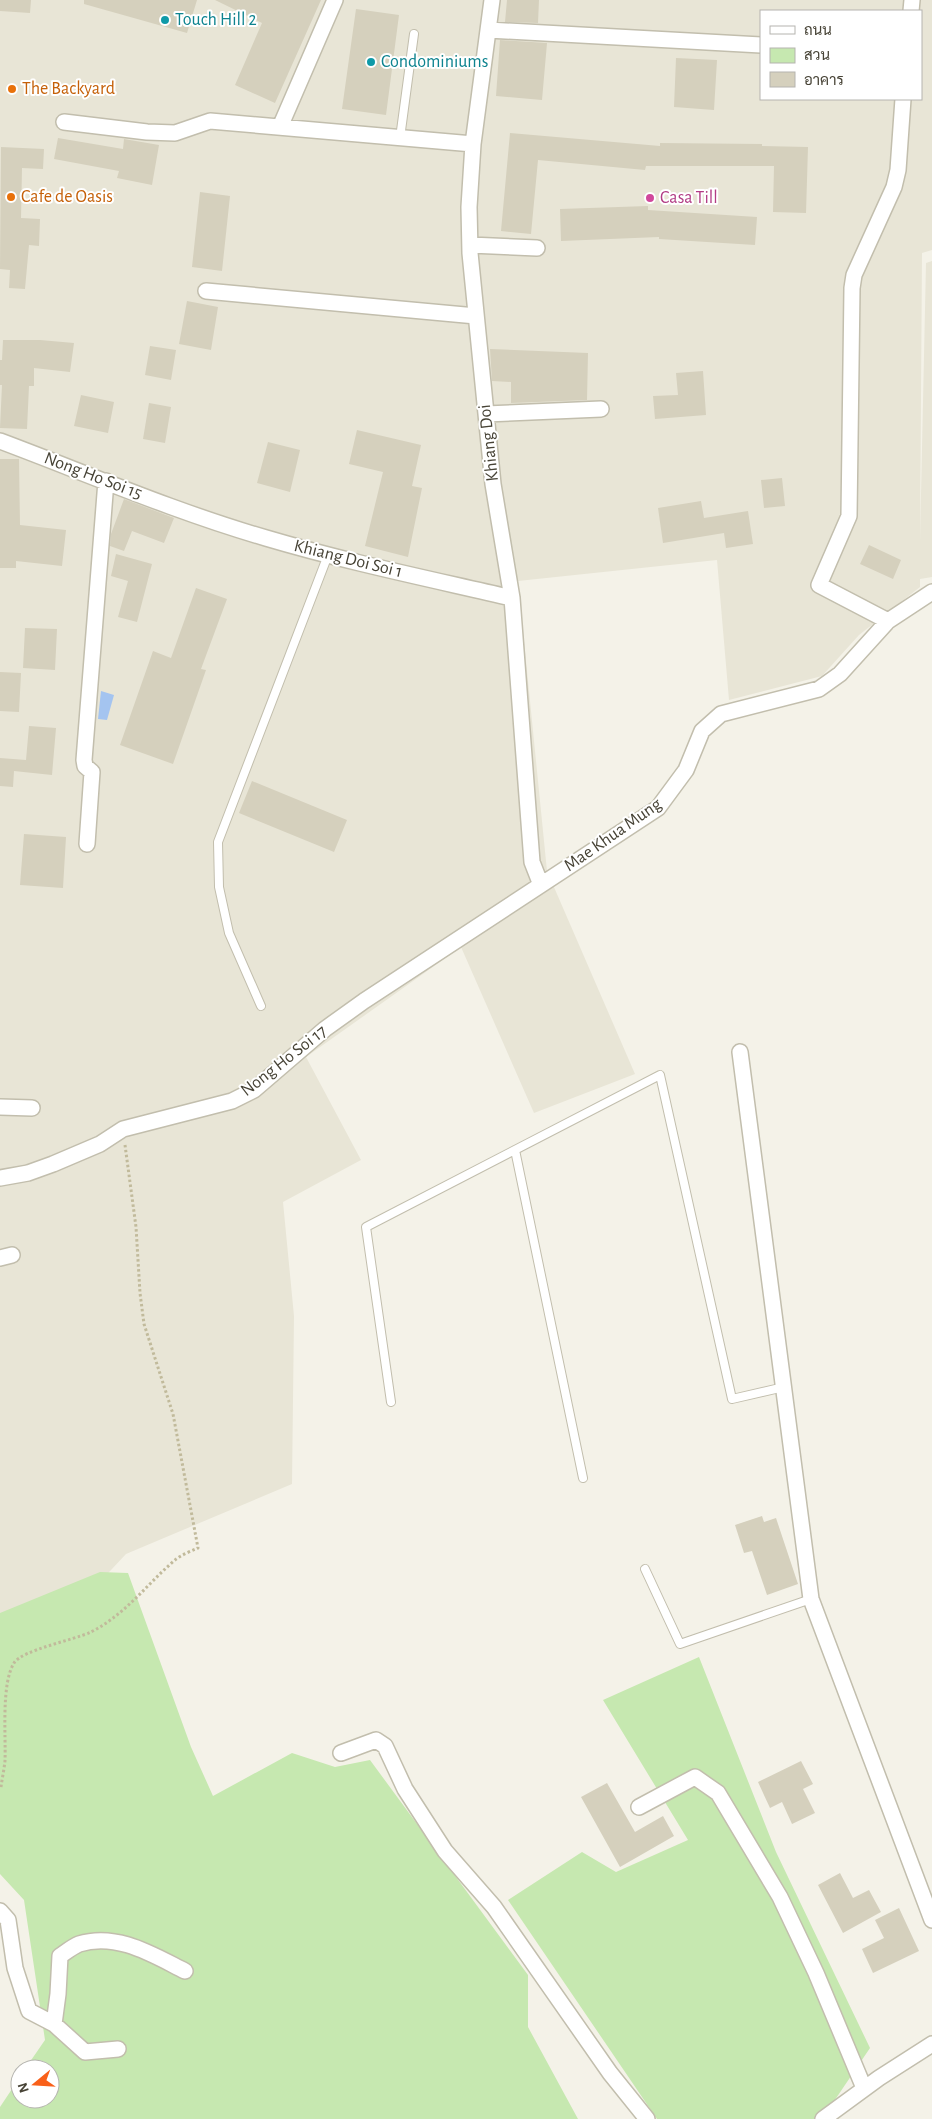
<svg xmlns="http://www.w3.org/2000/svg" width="932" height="2119" font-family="'Alegreya Sans',Sarabun,sans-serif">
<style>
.residential{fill:#e8e5d6;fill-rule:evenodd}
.green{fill:#c6e8b0}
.water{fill:#a4c4f0}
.building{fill:#d5d0bd}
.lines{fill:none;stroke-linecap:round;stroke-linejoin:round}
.lane-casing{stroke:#c2bead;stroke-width:10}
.street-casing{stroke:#c2bead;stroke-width:18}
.path{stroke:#c1ba9b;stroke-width:3;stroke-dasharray:2.5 2.5;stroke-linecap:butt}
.lane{stroke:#fff;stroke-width:8}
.street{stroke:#fff;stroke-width:15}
.culture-dot{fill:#0f9aa8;stroke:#fff;stroke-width:2}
.food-dot{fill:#e8710a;stroke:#fff;stroke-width:2}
.hotel-dot{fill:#d1479c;stroke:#fff;stroke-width:2}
.labels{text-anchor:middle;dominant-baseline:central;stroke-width:4;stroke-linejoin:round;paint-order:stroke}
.culture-label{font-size:18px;fill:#0d838f;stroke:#fff;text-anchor:start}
.food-label{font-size:18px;fill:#c56008;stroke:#fff;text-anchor:start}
.hotel-label{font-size:18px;fill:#b23c85;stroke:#fff;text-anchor:start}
.street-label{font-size:18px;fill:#474336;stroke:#fff}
</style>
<rect width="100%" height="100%" fill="#f4f2e8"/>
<path class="residential" d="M0,0H932V250L922,253L920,541L926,263L932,261V577L920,579V587L859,635L822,676L729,700L717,560L518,581L547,871L635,1074L534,1113L461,947L306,1057L361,1160L283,1202L294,1316L292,1484L126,1554L53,1632L0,1671ZM761,11H921V99H761Z"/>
<path class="green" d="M100,1572L128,1573L191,1747L213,1796L292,1753L335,1767L370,1760L528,1975V2027L578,2119H0V2107L20,2077V2099H50V2069H25L45,2040L24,1900L0,1874V1613Z
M699,1657L776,1852L870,2048L822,2119H657L508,1900L582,1852L616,1872L688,1840L603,1700Z"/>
<path class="water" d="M101,691L114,695L107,720L98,719Z"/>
<path class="building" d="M0,0H31L30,13L0,11Z
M84,0H197L187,33L84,4Z
M215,0H321L275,103L235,85L262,23Z
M507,0H539L538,23L505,22Z
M356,9L399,15L386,115L342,109Z
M500,40L547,43L542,100L496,96Z
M676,58L717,60L714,110L674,107Z
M510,133L660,146V143L762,144V146L808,147L806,213L773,212L774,166H646L645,170L538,160L531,234L501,231Z
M58,138L123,149L124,139L159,145L152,185L117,178L119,171L54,159Z
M1,147L44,149L43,169L22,168L21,218L40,219L39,246L29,245L25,289L9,288L10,270L0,269Z
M200,192L230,196L222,271L192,267Z
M648,206V210L757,217L755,245L659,239V237L561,241L560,209Z
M187,301L218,307L211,350L179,344Z
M3,340H40L74,343L70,372L34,368V386H29L27,429L0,428L2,385H0V360H2Z
M150,346L176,350L171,380L145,375Z
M490,349L588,353L587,400L511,403V382L492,381Z
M703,371L706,415L655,419L653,396L678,395L676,373Z
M81,395L114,402L108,433L74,426Z
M149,403L171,407L165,443L143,439Z
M357,430L421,445L412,486L422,488L408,557L365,546L383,472L349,464Z
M268,442L300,450L290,492L257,483Z
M0,459H19L20,525L66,530L62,566L16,561V568H0Z
M782,478L785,506L764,508L761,480Z
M124,499L174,518L164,543L132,531L124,551L110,546L111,534Z
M701,501L704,518L748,511L753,544L726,548L724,533L663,543L658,508Z
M869,545L901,560L893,579L860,564Z
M116,554L152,564L137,622L118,617L128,581L111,576Z
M196,588L227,599L201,669L206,670L173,764L120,745L153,651L171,658Z
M25,628L57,629L55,670L23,668Z
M0,672L21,673L19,712L0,711Z
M29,726L56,728L52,775L14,771L13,787L0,786V758L26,760Z
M252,781L347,820L334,852L239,813Z
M24,834L66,837L63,888L20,885Z
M762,1516L764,1522L776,1518L798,1584L767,1595L752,1551L744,1553L735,1525Z
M801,1761L813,1784L803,1789L815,1813L792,1824L782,1802L770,1808L758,1782Z
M607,1783L635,1832L663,1816L674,1836L620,1867L581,1797Z
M840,1873L853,1898L869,1890L881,1912L843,1933L818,1885Z
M899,1908L919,1951L873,1973L862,1949L884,1938L875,1920Z"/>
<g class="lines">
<g class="lane-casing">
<path id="lane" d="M400,138L414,34
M261,1006L229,933L219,887L218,842L328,555
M515,1150L583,1478
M391,1402L366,1227L660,1075L732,1399L784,1387
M645,1569L680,1644L811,1599"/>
</g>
<g class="street-casing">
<path id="street" d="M492,0L473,144L469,207L470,253L493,484L512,598L532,862L541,885
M911,11L912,0
M488,30L761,45
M64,122L147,132L175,133L210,121L473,144
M280,127L335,0
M470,245L537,248
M206,291L476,316
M486,414L601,409
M0,441C88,474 176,512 266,538C347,562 430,579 512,598
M888,621L819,585L849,516L852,288L854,275L894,187L898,170L903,99
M87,844L92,772L85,766L84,760L106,481
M740,1052L811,1599L932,1920
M0,1107L32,1108
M0,1178L28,1173L53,1164L100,1144L123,1129L232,1101L254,1090L325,1029L364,1001L658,808L686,770L702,731L721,714L819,689L840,674L888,621L932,592
M0,1258L12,1255
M341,1753L376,1740L385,1746L405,1789L445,1851L494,1907L610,2073L647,2119
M639,1807L695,1777L718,1793L780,1897L816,1973L864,2088
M0,1911L8,1920L15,1968L29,2011L54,2024L85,2052L118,2049
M54,2024L58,1994L60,1956C66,1952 72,1947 79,1944C117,1932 153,1955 185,1971
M823,2119L879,2078L932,2044"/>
</g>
<path class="path" d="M1,1787C2,1779 4,1770 5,1761C6,1736 1,1684 14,1663C22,1650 74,1640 91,1632C126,1614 146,1585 175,1560C181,1555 191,1551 198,1548L173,1414L144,1324L140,1293L136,1227L125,1145"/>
<use href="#lane" class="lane"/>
<use href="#street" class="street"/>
</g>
<g class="culture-dot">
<circle cx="165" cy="20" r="5"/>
<circle cx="371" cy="62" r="5"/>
</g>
<g class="food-dot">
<circle cx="12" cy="89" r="5"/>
<circle cx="11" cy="197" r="5"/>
</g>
<circle class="hotel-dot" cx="650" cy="198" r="5"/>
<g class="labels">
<g class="culture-label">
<text x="175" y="20">Touch Hill 2</text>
<text x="381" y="62">Condominiums</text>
</g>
<g class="food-label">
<text x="22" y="89">The Backyard</text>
<text x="21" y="197">Cafe de Oasis</text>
</g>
<g class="hotel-label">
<text x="660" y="198">Casa Till</text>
</g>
<g class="street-label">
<text transform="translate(489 443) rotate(-96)">Khiang Doi</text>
<text transform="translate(93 476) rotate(21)">Nong Ho Soi 15</text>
<text transform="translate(348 559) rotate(14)">Khiang Doi Soi 1</text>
<text transform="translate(613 835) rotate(-35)">Mae Khua Mung</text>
<text transform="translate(284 1061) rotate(-38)">Nong Ho Soi 17</text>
</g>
</g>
<rect x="760" y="10" width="162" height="90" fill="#ffffff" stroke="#b5b4af"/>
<rect x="770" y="26" width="25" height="8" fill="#ffffff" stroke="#b5b4af"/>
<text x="804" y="35" font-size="15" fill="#474336">ถนน</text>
<rect x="770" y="48" width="25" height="15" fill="#c6e8b0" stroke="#b5b4af"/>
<text x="804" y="60" font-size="15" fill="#474336">สวน</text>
<rect x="770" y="72" width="25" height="15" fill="#d5d0bd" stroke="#b5b4af"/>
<text x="804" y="85" font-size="15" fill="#474336">อาคาร</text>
<g transform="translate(35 2084) rotate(252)"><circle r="24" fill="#ffffff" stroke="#b5b4af"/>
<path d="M0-4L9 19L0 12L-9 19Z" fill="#f96019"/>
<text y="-8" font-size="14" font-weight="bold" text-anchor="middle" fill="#474336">N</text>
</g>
</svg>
